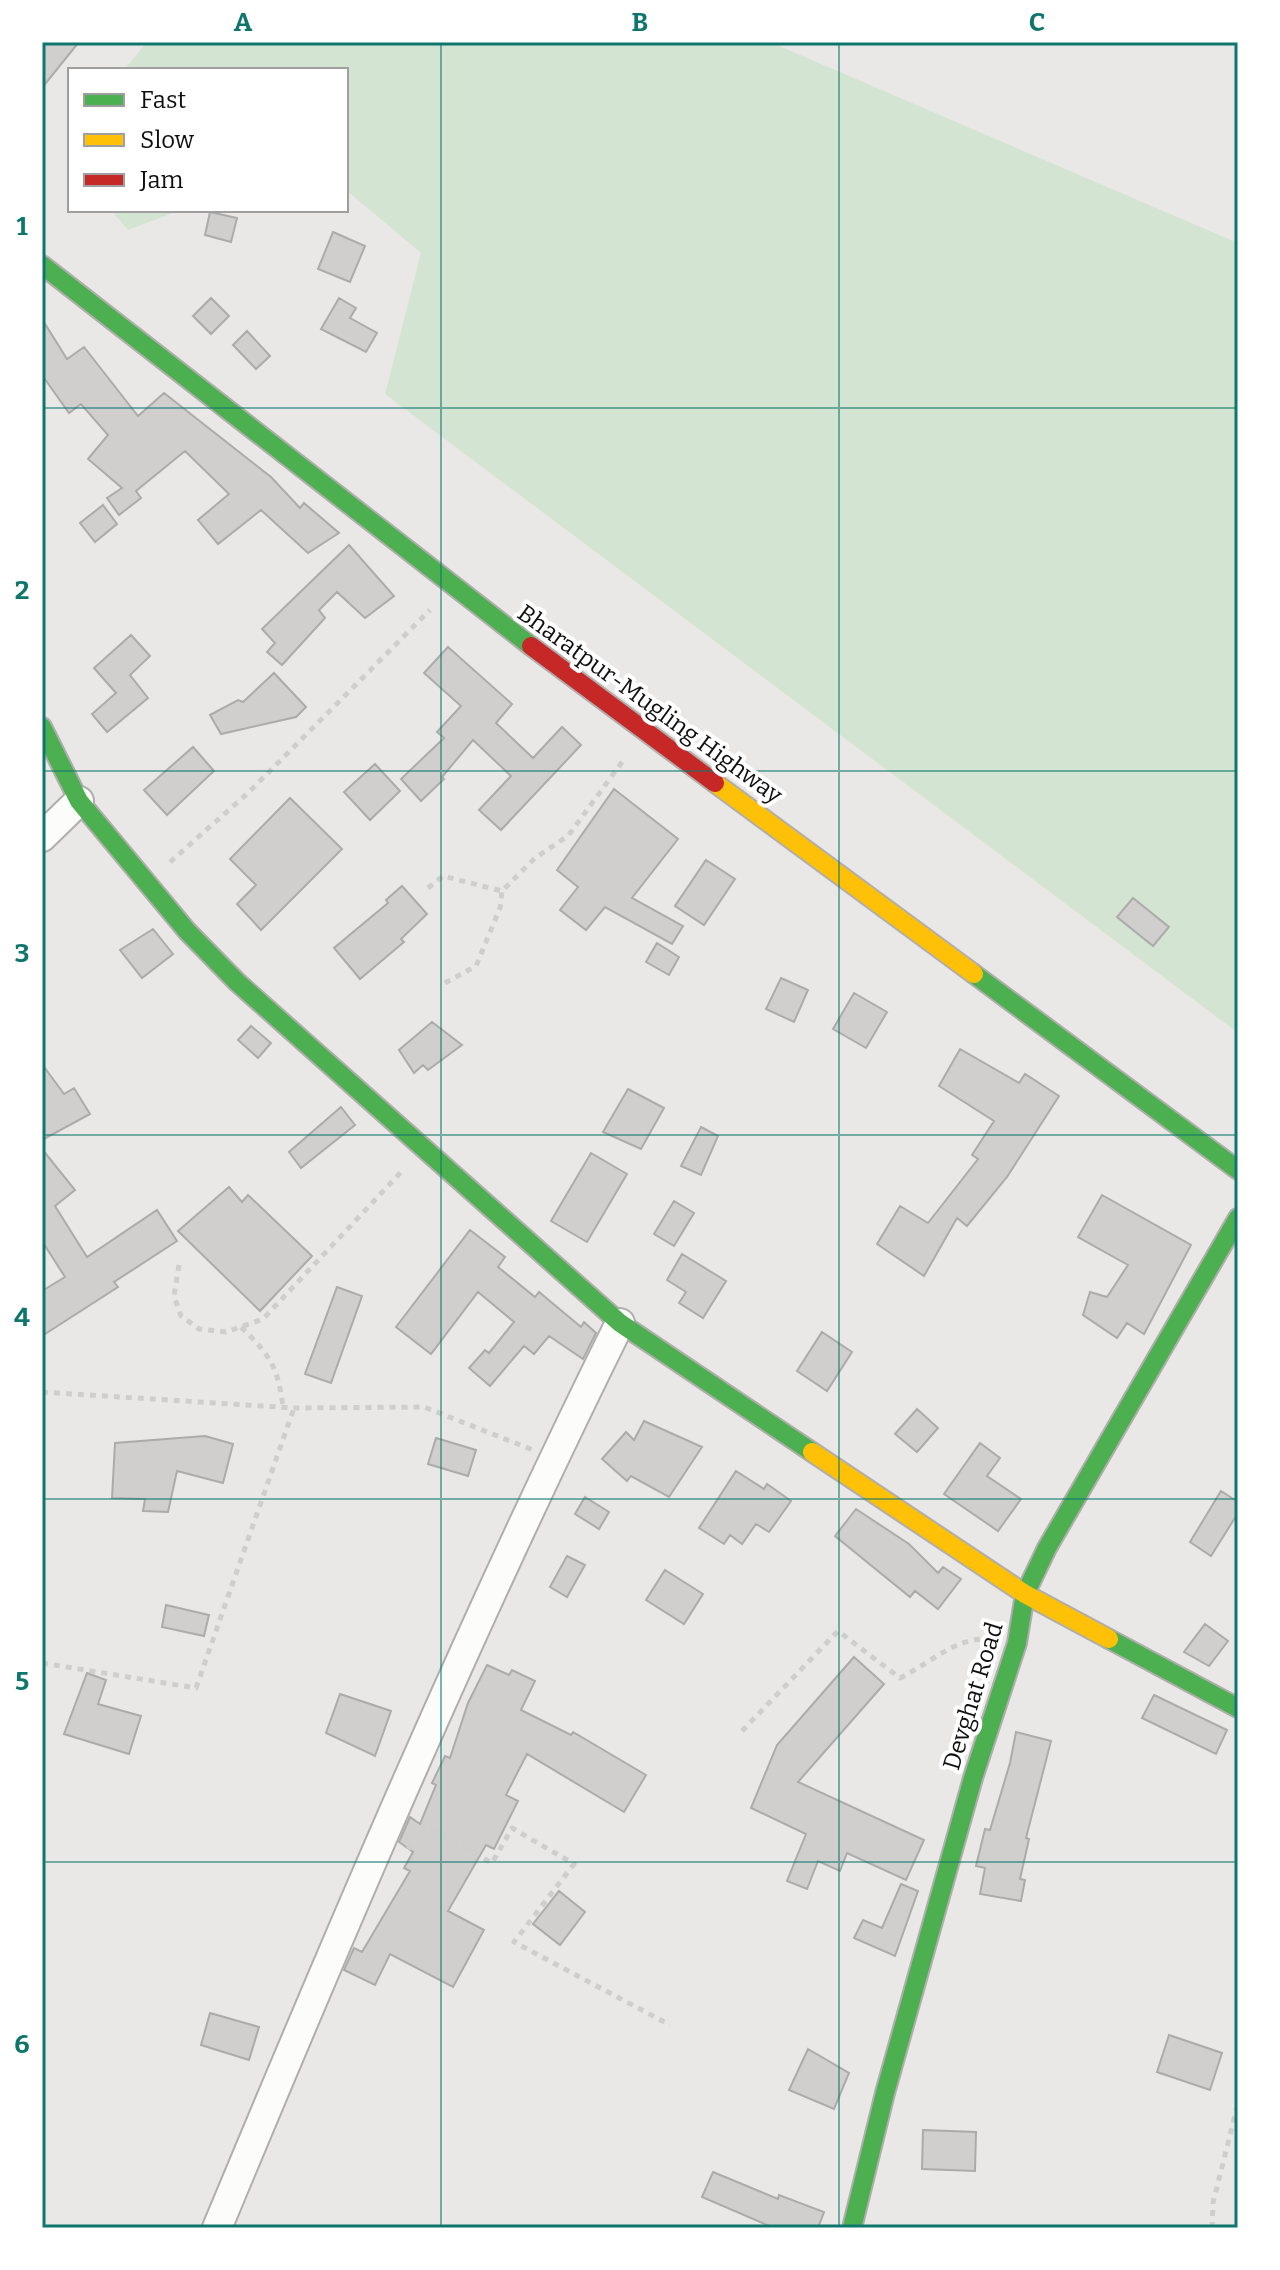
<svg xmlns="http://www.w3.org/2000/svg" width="1280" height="2270" font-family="Bitter,serif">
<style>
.green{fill:#d3e5d2}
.building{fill:#d0cfce;stroke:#acabab;stroke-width:2}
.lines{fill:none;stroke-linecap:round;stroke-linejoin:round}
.street-casing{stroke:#b0aead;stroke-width:32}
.fast-casing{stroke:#b0aead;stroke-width:22}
.slow-casing{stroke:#b0aead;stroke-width:22}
.jam-casing{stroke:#b0aead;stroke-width:22}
.path{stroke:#cececd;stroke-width:5;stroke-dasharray:6 6;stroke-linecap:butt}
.street{stroke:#fcfcfb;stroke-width:28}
.fast{stroke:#4caf50;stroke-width:18}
.slow{stroke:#ffc107;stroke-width:18}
.jam{stroke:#c62828;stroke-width:18}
.grid{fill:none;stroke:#0f766e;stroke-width:2;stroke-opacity:0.55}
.labels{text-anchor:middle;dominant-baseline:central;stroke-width:8;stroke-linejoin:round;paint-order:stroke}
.street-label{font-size:24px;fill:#100f0f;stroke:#fff}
.neatline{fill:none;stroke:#0f766e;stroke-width:3}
.grid-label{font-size:26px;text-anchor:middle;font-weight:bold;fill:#0f766e}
</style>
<rect width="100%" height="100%" fill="#eae8e6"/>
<path class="green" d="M147,42H770L1238,243V1033L385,394L421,253L346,190V70H124Z
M111,210H181L128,230Z"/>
<path class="building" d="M42,42H79L42,88Z
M210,212L237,218L231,242L205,235Z
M333,232L365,246L350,282L318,269Z
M211,298L229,316L211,334L193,316Z
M339,298L356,308L350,318L377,333L366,352L321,329Z
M42,319L67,359L84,347L138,416L164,393L271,477L300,508L304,503L339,533L308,553L261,510L218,544L198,520L229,494L185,451L136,491L141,498L119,515L107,498L122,488L88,459L108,435L81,404L69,413L42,375Z
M247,331L270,356L256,369L233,345Z
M103,505L117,524L95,542L80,523Z
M349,545L394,596L365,618L337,592L319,610L325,618L282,665L267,652L275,643L262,629Z
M131,635L150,656L130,675L148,698L107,732L92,714L116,693L94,668Z
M448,647L512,704L496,723L533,758L562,727L581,745L501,830L479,810L511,776L473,740L442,777L444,779L421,801L401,779L444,738L437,732L461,706L424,673Z
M274,673L306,707L296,717L221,734L210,715L238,700L243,702Z
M193,747L214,771L167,815L144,790Z
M375,764L400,791L370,820L344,792Z
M614,789L678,839L632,898L683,926L672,944L605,907L586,930L560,910L578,887L557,870Z
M290,798L342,849L261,930L237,904L256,885L230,859Z
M706,860L735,879L704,925L675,906Z
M402,886L427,914L401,939L404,942L360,979L334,948L388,903L386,900Z
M1133,898L1169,927L1153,946L1117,917Z
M153,929L173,954L142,978L120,950Z
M657,943L679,957L669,975L646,962Z
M781,978L808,990L794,1022L766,1009Z
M854,993L887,1012L866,1048L833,1029Z
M432,1022L462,1045L428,1070L423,1065L414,1073L399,1050Z
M251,1026L271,1043L258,1058L238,1040Z
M960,1049L1019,1083L1025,1074L1059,1096L1007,1177L967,1226L957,1218L924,1276L877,1244L900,1206L928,1223L978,1159L972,1155L994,1121L939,1086Z
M42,1064L64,1094L74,1088L90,1114L42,1140Z
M628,1089L664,1108L641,1149L603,1132Z
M341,1107L355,1125L301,1168L289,1152Z
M701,1127L718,1136L701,1175L681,1166Z
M42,1149L75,1190L55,1206L87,1257L157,1210L177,1241L114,1282L118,1287L42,1336V1291L65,1277L42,1241Z
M591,1153L627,1174L587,1242L551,1221Z
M229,1187L242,1202L248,1195L312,1256L260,1311L178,1231Z
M1102,1195L1191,1245L1144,1334L1127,1323L1117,1338L1083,1315L1090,1292L1107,1297L1128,1265L1078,1237Z
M674,1201L694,1213L674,1246L654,1234Z
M470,1230L505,1257L498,1267L535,1297L539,1292L581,1327L584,1322L596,1333L583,1359L549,1336L534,1354L524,1346L490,1386L469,1368L485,1350L489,1353L514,1322L478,1292L431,1354L396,1327Z
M682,1254L726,1281L703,1318L679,1303L686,1292L667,1280Z
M337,1287L362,1296L331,1383L305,1374Z
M822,1332L852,1352L827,1391L797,1371Z
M917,1409L938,1428L917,1452L895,1434Z
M644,1421L702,1447L669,1497L631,1476L627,1481L602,1459L626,1432L634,1440Z
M205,1436L233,1444L223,1483L177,1471L168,1512L143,1511L145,1499L112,1498L115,1443Z
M436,1438L476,1450L468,1476L428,1464Z
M980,1443L1000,1458L987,1476L1021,1499L998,1531L944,1494Z
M736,1471L764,1489L767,1484L791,1501L769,1532L756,1524L742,1544L730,1535L724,1544L699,1528Z
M1221,1491L1238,1502V1513L1211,1556L1190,1542Z
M585,1497L609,1512L599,1529L575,1514Z
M856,1509L909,1544L938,1573L943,1567L961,1579L938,1609L915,1591L910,1597L835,1536Z
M567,1556L585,1565L567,1597L550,1587Z
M665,1570L703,1594L684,1624L646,1600Z
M166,1605L209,1615L204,1636L162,1627Z
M1205,1624L1228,1641L1209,1666L1184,1652Z
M854,1657L884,1684L798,1782L924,1840L906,1880L847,1853L840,1871L818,1861L807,1889L787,1881L806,1834L751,1808L777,1745Z
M487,1665L509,1675L512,1670L535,1681L521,1710L571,1735L573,1732L646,1775L624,1812L527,1754L506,1795L518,1801L494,1849L486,1845L448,1911L484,1930L453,1987L390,1954L375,1985L344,1970L354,1948L362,1952L410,1871L404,1868L413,1852L399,1842L410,1817L420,1824L436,1785L432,1783L445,1756L450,1758L468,1703Z
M87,1673L106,1680L98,1704L141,1716L129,1754L64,1734Z
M340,1694L391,1711L375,1756L326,1733Z
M1154,1695L1227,1730L1216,1754L1142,1718Z
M1016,1732L1051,1741L1026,1838L1029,1839L1020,1879L1025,1880L1021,1901L980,1894L985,1868L976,1866L985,1829L990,1830L1010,1763Z
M901,1884L918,1891L895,1956L854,1938L863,1920L882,1928Z
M559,1891L585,1912L560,1945L533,1924Z
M210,2013L259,2027L249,2060L201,2045Z
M1169,2035L1222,2053L1210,2090L1157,2072Z
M808,2049L849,2073L834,2109L789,2090Z
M923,2130L976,2132L975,2171L922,2169Z
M713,2172L778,2199L779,2195L824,2212L818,2228H774L702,2197Z"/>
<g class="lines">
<g class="street-casing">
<path id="street" d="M42,837L79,801
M217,2228C344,1923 473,1619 620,1323"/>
</g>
<g class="fast-casing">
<path id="fast" d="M42,265L531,646
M42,727L79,801L187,931L237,982L620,1323L812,1452
M974,974L1238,1170
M1109,1639L1238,1708
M852,2228L885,2093L973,1778L1017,1643L1025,1594L1047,1548L1238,1218"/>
</g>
<g class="slow-casing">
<path id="slow" d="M715,783L974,974
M812,1452L1025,1594L1109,1639"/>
</g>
<g class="jam-casing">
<path id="jam" d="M531,646L715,783"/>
</g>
<path class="path" d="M170,862L248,793L430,610
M428,888L443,876L502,891L535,858L568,836L625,758
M445,983L476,966L500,908L502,891
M179,1265L174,1296L181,1316L199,1329L226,1332L263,1319L402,1171
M241,1327C270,1355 278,1367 283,1407
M42,1392L294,1408L424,1407L533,1450
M42,1663L196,1688L294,1408
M742,1731L838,1631L900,1678C929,1664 953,1639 985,1639
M408,1849L425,1826L492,1863L512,1828L574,1864L514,1942L670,2025
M744,2228H751
M1212,2228L1213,2203L1238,2103"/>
<use href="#street" class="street"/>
<use href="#fast" class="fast"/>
<use href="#slow" class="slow"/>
<use href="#jam" class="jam"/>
</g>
<path class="grid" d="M441,42V2228M839,42V2228M42,408H1238M42,771H1238M42,1135H1238M42,1499H1238M42,1862H1238"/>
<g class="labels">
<g class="street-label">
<text transform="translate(650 704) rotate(36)">Bharatpur-Mugling Highway</text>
<text transform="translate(973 1696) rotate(-73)">Devghat Road</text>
</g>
</g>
<rect width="1280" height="2270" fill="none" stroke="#ffffff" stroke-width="88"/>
<rect x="68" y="68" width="280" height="144" fill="#ffffff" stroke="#9f9f9f" stroke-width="2"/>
<rect x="84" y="94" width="40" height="12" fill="#4caf50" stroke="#9f9f9f" stroke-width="2"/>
<text x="140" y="108" font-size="24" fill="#100f0f">Fast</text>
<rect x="84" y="134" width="40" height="12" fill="#ffc107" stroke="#9f9f9f" stroke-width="2"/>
<text x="140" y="148" font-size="24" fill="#100f0f">Slow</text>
<rect x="84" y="174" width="40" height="12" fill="#c62828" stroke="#9f9f9f" stroke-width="2"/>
<text x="140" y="188" font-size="24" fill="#100f0f">Jam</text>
<rect x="44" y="44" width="1192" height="2182" class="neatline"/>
<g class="grid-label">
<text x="243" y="31">A</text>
<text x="640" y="31">B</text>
<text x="1037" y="31">C</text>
<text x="22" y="235">1</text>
<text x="22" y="599">2</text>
<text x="22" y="962">3</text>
<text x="22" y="1326">4</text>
<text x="22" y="1690">5</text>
<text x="22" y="2053">6</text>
</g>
</svg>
